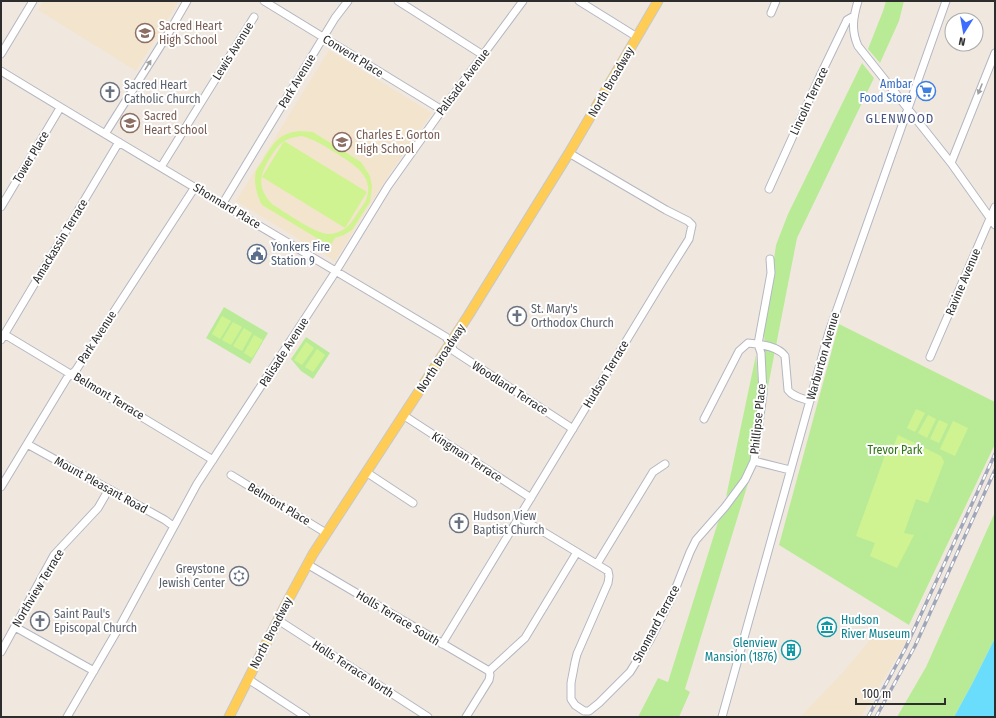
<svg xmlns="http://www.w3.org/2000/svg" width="996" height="718" font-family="'Fira Sans Condensed',sans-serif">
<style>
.education{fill:#f3e4cd}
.green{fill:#b9eb97}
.pitch{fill:#d0f392;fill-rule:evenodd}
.water{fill:#69ddfb}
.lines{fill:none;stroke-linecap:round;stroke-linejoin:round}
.minor-casing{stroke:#b3b7c2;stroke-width:9}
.major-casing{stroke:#c8c8c8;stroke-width:11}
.minor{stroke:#fff;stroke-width:7}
.major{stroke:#ffcd55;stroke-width:9}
.rail-casing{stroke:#a0a6b9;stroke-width:3.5}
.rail{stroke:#fff;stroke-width:2;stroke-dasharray:6;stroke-linecap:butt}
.oneway{fill:#a0a0a0}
.labels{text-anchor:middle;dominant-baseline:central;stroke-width:4;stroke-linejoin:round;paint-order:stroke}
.education-label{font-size:12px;fill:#785e54;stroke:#fff;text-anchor:start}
.street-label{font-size:12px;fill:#2d2d2d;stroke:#fff}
.shop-label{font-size:12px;fill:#366cbe;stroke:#fff;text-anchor:end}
.worship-label{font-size:12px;fill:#5b616d;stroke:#fff;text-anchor:start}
.service-label{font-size:12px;fill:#4e5e75;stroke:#fff;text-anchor:start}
.park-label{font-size:12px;fill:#2e7513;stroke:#fff}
.culture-label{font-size:12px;fill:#0d838f;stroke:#fff;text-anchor:start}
.neighbourhood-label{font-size:13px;letter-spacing:1px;fill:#485684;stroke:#fff}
</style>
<rect width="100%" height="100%" fill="#f0e8df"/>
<path class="education" d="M43,1H179L136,71L38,10Z
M329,50L432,113L392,170L335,261L236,201Z
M885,629H896L910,635L861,717H800L843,672L873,636Z"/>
<path class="green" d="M886,1H904L899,21L880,63L868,49L883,11Z
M862,63L874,78L797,238L766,397L764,329L776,245L788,214Z
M224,307L268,333L250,364L206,338Z
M839,324L995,402V444L909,625L779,545Z
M306,337L330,353L313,379L301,371L291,359Z
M756,355L759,394L751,458L738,486L726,497Z
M749,480L685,689L690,692L679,717H638L658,678L668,682L718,522Z
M995,512V638L972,684L954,717H897L926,667Z"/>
<path class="pitch" d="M300,131L313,132L361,162L370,176L372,186L370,202L352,230L344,235L335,238L330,246L262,205C257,196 253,182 256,171C258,167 262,162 264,158C275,141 280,133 300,131ZM301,136C314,139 324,146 336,153C353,164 377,177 365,202C362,207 358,212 355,217C349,227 340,234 328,234C314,233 285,212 272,204C257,188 259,176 270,158C274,152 277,146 284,141L262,177L345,228L367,192L284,141L291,138Z
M222,316L231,321L220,339L212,334Z
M233,322L242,327L231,345L222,340Z
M244,328L252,333L242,351L233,346Z
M254,335L263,340L252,358L244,353Z
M306,342L314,348L302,365L294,360Z
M317,349L325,355L313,372L305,367Z
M916,409L925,413L915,432L907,428Z
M928,415L936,419L927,438L918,433Z
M939,420L948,424L939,443L930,439Z
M953,421L968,428L955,456L940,449Z
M898,435L941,456L944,462L928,503L916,499L904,533L914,535L897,568L870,556L875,543L856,536L889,444L894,445Z"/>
<path class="water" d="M995,638V717H954L972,684Z"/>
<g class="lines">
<g class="minor-casing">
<path id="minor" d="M264,1L442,110
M398,1L483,55
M579,1L637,37
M858,1C853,18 851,30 858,46L951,163L995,225
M771,13L776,1
M1,54L33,1
M1,71C148,161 298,248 446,337L454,351L573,429
M105,134L168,34L187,1
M951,163L995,53
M161,167L254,17
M769,189L820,76L847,20L854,16
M223,203L335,18L348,1
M1,207L60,108
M4,334L213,460
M1,340L119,142
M930,357L995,207
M403,415L531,498
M704,419L739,351L748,343C760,344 778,346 785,356L788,390C793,397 802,398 810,401
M27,444L165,520L173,526
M754,461L790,470
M366,472L413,503
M231,475L326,533
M1,487L67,378L76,370L195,187
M519,517L608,571L609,576L608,583L577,654L575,662L571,683V699L575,705L584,711H589L599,703L630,672L650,640L673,595L690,552L696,540L725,507L745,480L754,461L763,394L761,353L758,344L771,273L770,259
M307,564L489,671
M597,564L653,472L665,464
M278,620L428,717
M15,627L94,671
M442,644L662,282L689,239L692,225L688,221L666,210L569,153
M1,652L54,555L98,508L109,489
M489,671L525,638L577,552
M248,679L306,717
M67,717L121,624L197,484L336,271L388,186L442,110L523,1
M466,717L489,680L490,675L489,671
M722,717L829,332L946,1"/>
</g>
<g class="major-casing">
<path id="major" d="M229,717L286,604L313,554L468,316L569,153L658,1"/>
</g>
<use href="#minor" class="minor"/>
<use href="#major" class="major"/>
<g class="rail-casing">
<path id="rail" d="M868,717L905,649L995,454
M876,717L915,646L995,470"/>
</g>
<use href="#rail" class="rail"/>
</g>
<defs><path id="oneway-solid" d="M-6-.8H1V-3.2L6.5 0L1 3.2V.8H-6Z"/></defs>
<g class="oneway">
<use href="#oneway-solid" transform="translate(148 65) rotate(-58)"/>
<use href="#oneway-solid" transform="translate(980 89) rotate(112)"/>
</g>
<defs>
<g id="school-ring" transform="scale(1)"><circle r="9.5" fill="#fff" stroke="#8d6e63" stroke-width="1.5"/><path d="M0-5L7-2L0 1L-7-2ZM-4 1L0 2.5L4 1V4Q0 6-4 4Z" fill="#8d6e63"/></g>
<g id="supermarket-ring" transform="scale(1)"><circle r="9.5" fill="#fff" stroke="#3f7fe0" stroke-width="1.5"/><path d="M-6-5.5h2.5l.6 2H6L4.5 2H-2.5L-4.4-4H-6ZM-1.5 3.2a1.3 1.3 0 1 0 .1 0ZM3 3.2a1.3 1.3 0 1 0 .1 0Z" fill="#3f7fe0"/></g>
<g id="church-ring" transform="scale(1)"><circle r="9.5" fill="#fff" stroke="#6b7280" stroke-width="1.5"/><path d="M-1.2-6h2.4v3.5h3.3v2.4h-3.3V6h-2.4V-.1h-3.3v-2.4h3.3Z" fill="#6b7280"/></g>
<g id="civic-ring" transform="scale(1)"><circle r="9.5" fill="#fff" stroke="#5c6f8a" stroke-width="1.5"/><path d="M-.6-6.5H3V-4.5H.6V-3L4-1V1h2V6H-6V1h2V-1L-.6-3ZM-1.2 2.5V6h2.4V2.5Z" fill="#5c6f8a"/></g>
<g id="synagogue-ring" transform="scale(1)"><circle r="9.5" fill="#fff" stroke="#6b7280" stroke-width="1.5"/><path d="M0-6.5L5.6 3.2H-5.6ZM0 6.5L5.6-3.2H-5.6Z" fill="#6b7280"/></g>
<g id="museum-ring" transform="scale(1)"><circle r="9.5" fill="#fff" stroke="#0f9aa8" stroke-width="1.5"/><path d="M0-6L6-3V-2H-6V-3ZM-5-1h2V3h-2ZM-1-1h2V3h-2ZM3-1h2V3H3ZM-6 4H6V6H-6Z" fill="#0f9aa8"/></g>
<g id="building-ring" transform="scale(1)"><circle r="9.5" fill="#fff" stroke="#0f9aa8" stroke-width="1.5"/><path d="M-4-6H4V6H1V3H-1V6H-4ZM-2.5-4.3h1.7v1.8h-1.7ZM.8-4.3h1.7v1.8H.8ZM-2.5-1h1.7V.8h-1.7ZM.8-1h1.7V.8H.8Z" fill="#0f9aa8"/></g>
</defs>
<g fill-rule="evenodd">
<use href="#school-ring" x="145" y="33"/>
<use href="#supermarket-ring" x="926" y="91"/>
<use href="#church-ring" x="110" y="92"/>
<use href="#school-ring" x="130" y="123"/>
<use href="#school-ring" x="342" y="142"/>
<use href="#civic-ring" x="257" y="254"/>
<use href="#church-ring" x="517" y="316"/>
<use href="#church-ring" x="459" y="523"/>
<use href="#synagogue-ring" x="239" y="576"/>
<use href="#church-ring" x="40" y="621"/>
<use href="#museum-ring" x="827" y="627"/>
<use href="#building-ring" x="791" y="650"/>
</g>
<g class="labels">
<g class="education-label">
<text x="159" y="26">Sacred Heart<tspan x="159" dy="14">High School</tspan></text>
<text x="144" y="116">Sacred<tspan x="144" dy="14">Heart School</tspan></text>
<text x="356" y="135">Charles E. Gorton<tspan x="356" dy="14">High School</tspan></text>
</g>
<g class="street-label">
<text transform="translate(233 51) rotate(-58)">Lewis Avenue</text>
<text transform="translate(353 56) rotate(32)">Convent Place</text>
<text transform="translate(297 81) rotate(-59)">Park Avenue</text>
<text transform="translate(463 82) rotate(-53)">Palisade Avenue</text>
<text transform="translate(611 82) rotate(-60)">North Broadway</text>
<text transform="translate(809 101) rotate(-65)">Lincoln Terrace</text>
<text transform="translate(31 157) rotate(-59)">Tower Place</text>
<text transform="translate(227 206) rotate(31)">Shonnard Place</text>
<text transform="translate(60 241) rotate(-59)">Amackassin Terrace</text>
<text transform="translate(963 282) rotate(-67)">Ravine Avenue</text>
<text transform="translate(97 337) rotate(-57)">Park Avenue</text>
<text transform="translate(284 352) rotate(-57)">Palisade Avenue</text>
<text transform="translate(823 356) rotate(-74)">Warburton Avenue</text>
<text transform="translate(441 358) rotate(-57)">North Broadway</text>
<text transform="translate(606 374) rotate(-59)">Hudson Terrace</text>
<text transform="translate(510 388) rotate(33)">Woodland Terrace</text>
<text transform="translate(109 396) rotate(31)">Belmont Terrace</text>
<text transform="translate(758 419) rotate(-84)">Phillipse Place</text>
<text transform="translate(467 457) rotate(33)">Kingman Terrace</text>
<text transform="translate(101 485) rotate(29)">Mount Pleasant Road</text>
<text transform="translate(279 504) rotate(31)">Belmont Place</text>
<text transform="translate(38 588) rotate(-59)">Northview Terrace</text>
<text transform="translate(398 618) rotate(31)">Holls Terrace South</text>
<text transform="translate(656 624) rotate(-62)">Shonnard Terrace</text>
<text transform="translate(271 633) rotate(-63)">North Broadway</text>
<text transform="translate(353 669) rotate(33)">Holls Terrace North</text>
</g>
<g class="shop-label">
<text x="912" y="84">Ambar<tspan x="912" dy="14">Food Store</tspan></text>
</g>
<g class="worship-label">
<text x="124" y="85">Sacred Heart<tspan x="124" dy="14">Catholic Church</tspan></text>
<text x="531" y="309">St. Mary's<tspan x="531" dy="14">Orthodox Church</tspan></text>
<text x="473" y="516">Hudson View<tspan x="473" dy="14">Baptist Church</tspan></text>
<text x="225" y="569" text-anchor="end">Greystone<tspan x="225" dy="14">Jewish Center</tspan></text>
<text x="54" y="614">Saint Paul's<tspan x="54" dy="14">Episcopal Church</tspan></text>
</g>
<g class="service-label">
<text x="271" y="247">Yonkers Fire<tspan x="271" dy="14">Station 9</tspan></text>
</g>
<g class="park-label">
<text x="895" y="450">Trevor Park</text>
</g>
<g class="culture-label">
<text x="841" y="620">Hudson<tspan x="841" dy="14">River Museum</tspan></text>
<text x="777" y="643" text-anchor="end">Glenview<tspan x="777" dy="14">Mansion (1876)</tspan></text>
</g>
<g class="neighbourhood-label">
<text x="900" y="118">GLENWOOD</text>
</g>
</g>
<rect width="996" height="718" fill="none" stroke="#2d2d2d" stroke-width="4"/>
<g transform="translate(964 32) rotate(191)"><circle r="19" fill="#ffffff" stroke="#ababab"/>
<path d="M0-3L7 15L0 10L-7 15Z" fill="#3d6dff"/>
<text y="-6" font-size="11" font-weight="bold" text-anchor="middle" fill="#2d2d2d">N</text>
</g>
<path d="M856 698v6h89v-6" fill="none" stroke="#2d2d2d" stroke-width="2"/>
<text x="862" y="698" font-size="12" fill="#2d2d2d" stroke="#ffffff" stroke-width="3" paint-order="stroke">100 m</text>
</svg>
